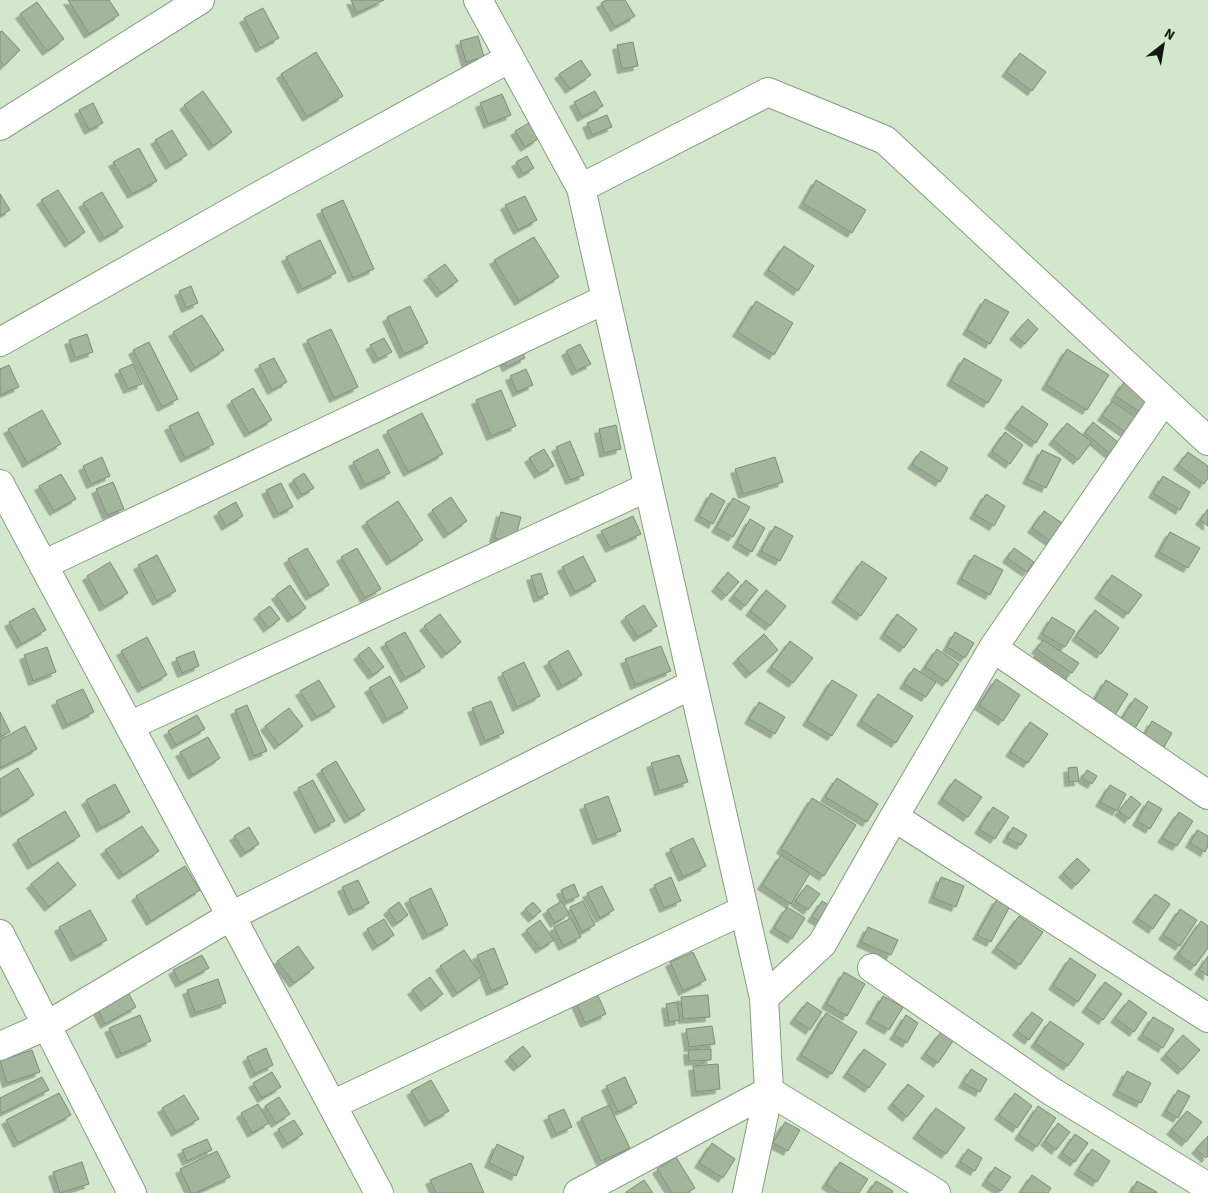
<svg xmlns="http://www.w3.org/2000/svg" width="1208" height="1193" font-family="'Source Sans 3',sans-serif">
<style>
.building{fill:#a2b69c;stroke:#7c8e75;filter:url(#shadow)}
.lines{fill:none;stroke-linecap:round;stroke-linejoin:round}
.minor-casing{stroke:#899b82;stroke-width:30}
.minor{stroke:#fff;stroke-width:28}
</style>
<defs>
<filter id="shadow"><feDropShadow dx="-4.5" dy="4.5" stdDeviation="0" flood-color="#0004"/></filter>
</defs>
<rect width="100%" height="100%" fill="#d3e7cc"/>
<path class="building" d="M68,0H109L119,15L89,34Z
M351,0H384L357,13Z
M606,0H625L635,16L615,27L601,3Z
M37,2L64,39L47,51L20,14Z
M263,8L279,38L260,48L244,18Z
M2,31L20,50L4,66L0,61V32Z
M478,36L484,57L466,62L460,41Z
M633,42L638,66L622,69L617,45Z
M316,52L343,96L307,117L281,74Z
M1020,53L1046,72L1032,91L1006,72Z
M581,60L591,75L570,89L559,74Z
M203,91L232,132L213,146L184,105Z
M595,91L603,106L582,117L574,102Z
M502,94L511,115L488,124L480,103Z
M93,103L103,123L89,130L79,110Z
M607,115L612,127L592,135L587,123Z
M529,123L538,139L525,147L515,131Z
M172,130L187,155L170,165L155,140Z
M139,148L157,181L132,194L113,162Z
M527,156L534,168L523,174L516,162Z
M816,180L866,210L852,233L803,203Z
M58,190L85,232L69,243L41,200Z
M102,192L123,227L104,238L83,203Z
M0,194L10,210L0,216Z
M525,196L537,220L518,230L505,205Z
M343,200L374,269L353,278L321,210Z
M534,237L559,277L519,301L494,260Z
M320,240L336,273L302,289L286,257Z
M784,246L814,266L798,291L768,270Z
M445,264L458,281L441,293L428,276Z
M191,286L198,303L186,308L179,291Z
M985,299L1009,312L990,344L967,330Z
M756,301L793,323L774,355L737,332Z
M410,306L428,343L404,354L387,317Z
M202,315L224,350L195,368L173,332Z
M1028,319L1038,329L1025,344L1014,335Z
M331,329L358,387L334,398L307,340Z
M87,334L93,352L75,358L69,340Z
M384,338L392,352L378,359L370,345Z
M149,342L178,399L162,407L133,350Z
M580,344L591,364L576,371L566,351Z
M520,347L525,358L507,367L501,356Z
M1067,349L1109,375L1087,410L1046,385Z
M274,358L287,382L272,390L259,365Z
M964,358L1002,380L988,403L951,381Z
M133,364L142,384L128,389L119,370Z
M9,365L19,387L0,395V369Z
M526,369L533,385L517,392L510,376Z
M1124,382L1153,401L1145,415L1115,396Z
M253,388L272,420L249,433L231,401Z
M501,390L516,426L491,436L476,400Z
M1112,401L1141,421L1131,436L1102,416Z
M1022,406L1048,424L1036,443L1009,424Z
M42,410L61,444L27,463L8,429Z
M198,412L214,444L185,458L169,426Z
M422,413L443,454L408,472L387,431Z
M1093,422L1124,447L1115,458L1085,433Z
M1067,423L1092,442L1078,460L1053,440Z
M616,425L621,449L604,453L599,429Z
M1005,432L1023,445L1010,464L992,451Z
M570,441L584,475L570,480L556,447Z
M378,449L390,473L365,485L353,462Z
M544,449L554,466L539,474L529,458Z
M1042,450L1061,459L1046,488L1027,479Z
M921,451L948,468L940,482L912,464Z
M1188,452L1208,466V478L1204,484L1178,465Z
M102,457L110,476L91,484L83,466Z
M775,457L783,482L743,494L735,469Z
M304,473L314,488L302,495L293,480Z
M61,474L76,499L54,511L39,486Z
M1163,476L1190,492L1180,510L1153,493Z
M113,482L124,509L107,515L96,489Z
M281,483L293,507L278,514L266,490Z
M711,493L725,501L713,524L699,516Z
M986,494L1005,506L994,526L974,514Z
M451,497L467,521L448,534L432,510Z
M733,498L750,507L733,537L716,528Z
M398,501L423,540L391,561L366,522Z
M236,502L243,516L226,526L218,512Z
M1208,509V526L1200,520Z
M1044,511L1071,529L1059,547L1032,528Z
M501,512L521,517L514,543L494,538Z
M633,516L641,534L610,548L601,531Z
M750,519L765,528L752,552L737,543Z
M775,526L793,536L780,561L761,551Z
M1170,532L1200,548L1188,568L1159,552Z
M307,548L329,585L310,596L288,559Z
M357,548L381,589L365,598L341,557Z
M1014,548L1034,562L1027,572L1007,558Z
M157,555L176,591L157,601L138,565Z
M974,555L1003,570L990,595L961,579Z
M583,556L596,581L575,592L562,567Z
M862,561L887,578L861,616L836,598Z
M110,562L128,593L104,607L87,576Z
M728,572L739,582L726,596L716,587Z
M541,573L548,594L538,598L531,576Z
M1112,575L1142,595L1128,614L1099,594Z
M746,580L758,590L745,606L733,596Z
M290,585L306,608L292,618L276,595Z
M766,590L786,606L770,626L750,611Z
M644,605L657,626L638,637L625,617Z
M270,606L280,619L268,628L258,614Z
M34,608L46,630L21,644L9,622Z
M1095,610L1119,628L1101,654L1076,636Z
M440,614L461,642L446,654L424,626Z
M897,614L917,629L904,648L884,634Z
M1052,617L1075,631L1065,647L1042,634Z
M405,632L425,667L405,678L385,643Z
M955,632L974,643L965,658L947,647Z
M764,634L778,650L750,674L737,659Z
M147,637L167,675L142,688L121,651Z
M1043,640L1079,663L1072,673L1036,649Z
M790,641L813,658L793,683L771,667Z
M661,646L671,671L635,685L625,659Z
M47,647L56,672L33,681L24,655Z
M369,647L384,667L373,675L358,655Z
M937,649L959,664L947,682L925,667Z
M568,650L582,675L562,686L548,662Z
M194,651L199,666L182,673L176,658Z
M1035,656L1067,678L1060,689L1027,667Z
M524,662L540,696L517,707L502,673Z
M914,668L936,682L926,697L904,684Z
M390,676L408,708L387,719L369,688Z
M996,679L1020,695L1003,721L979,705Z
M319,680L335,707L316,717L300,691Z
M832,680L857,695L832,736L807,721Z
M1106,680L1128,694L1112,720L1090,707Z
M83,689L94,712L67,725L56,701Z
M878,694L913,716L896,743L861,721Z
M1135,698L1148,707L1131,735L1117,726Z
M491,701L504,733L485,741L472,708Z
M759,702L785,717L775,734L749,719Z
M247,705L267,751L254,756L235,710Z
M289,708L303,726L279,745L265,726Z
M0,712L10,732L0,737Z
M197,715L205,729L176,745L168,731Z
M1152,721L1172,733L1160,754L1140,743Z
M1030,722L1048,734L1028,763L1010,752Z
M25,726L37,749L0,768V740Z
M208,737L220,758L193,775L180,752Z
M679,755L688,782L659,791L651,763Z
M336,761L365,810L349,819L321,770Z
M1077,767L1079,781L1069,782L1068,768Z
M18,768L34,795L3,814L0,809V779Z
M1087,770L1097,776L1092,784L1082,778Z
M837,778L878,804L867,822L825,797Z
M955,779L982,797L968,817L942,799Z
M313,780L335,821L319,829L298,788Z
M115,784L130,812L101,828L86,800Z
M1110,785L1126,794L1117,811L1100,802Z
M608,796L621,831L597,840L584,805Z
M1131,796L1141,804L1129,819L1119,811Z
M812,798L856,825L824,876L781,849Z
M1148,801L1162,809L1150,829L1137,821Z
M993,807L1009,817L995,839L979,829Z
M65,811L80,836L32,865L17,840Z
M1179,812L1193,821L1177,846L1162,838Z
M142,826L159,851L123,875L105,850Z
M249,827L259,844L245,853L234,836Z
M1013,827L1027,835L1021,845L1007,838Z
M1197,830L1208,836V846L1205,852L1190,843Z
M693,838L706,866L683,877L670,849Z
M781,855L810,873L791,904L762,885Z
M1077,858L1090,870L1076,885L1063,873Z
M58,862L76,885L49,907L31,884Z
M185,866L200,890L151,921L136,896Z
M671,877L681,901L664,908L654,885Z
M941,877L964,886L956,907L933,898Z
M358,880L369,903L353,911L342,887Z
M574,884L579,896L566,902L561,890Z
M807,885L820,894L808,910L795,901Z
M602,886L614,910L600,918L587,893Z
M431,888L448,925L427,935L409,899Z
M1155,894L1170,904L1153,929L1137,918Z
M997,899L1010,906L991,942L977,935Z
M562,901L569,914L555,923L547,910Z
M583,901L595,925L582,932L570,907Z
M822,901L835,909L825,925L812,917Z
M399,902L408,915L397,923L388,910Z
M533,902L541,911L533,918L525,909Z
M787,907L805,918L792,939L774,928Z
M1180,909L1197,920L1180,946L1163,935Z
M90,910L107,940L75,957L59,927Z
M1019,916L1043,932L1020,965L996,948Z
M571,918L581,937L563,946L554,927Z
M384,919L394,935L377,946L367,929Z
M540,920L554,940L540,949L526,930Z
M1201,921L1208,926V948L1195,966L1178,954Z
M868,927L898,940L891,955L861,942Z
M298,946L314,968L294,983L277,961Z
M494,948L508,984L491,991L477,955Z
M464,950L482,976L457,993L440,966Z
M693,952L706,980L683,991L670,962Z
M202,955L209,968L180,983L173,970Z
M1208,956V976L1199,970Z
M1070,958L1096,975L1078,1002L1053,985Z
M844,972L865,984L847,1016L826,1004Z
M430,977L443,994L425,1007L412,990Z
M218,979L226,1003L195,1013L187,990Z
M1105,982L1122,994L1103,1020L1086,1008Z
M127,990L136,1007L105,1024L96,1006Z
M596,991L606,1014L585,1023L575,1000Z
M708,995L710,1017L683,1019L681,997Z
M883,996L903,1007L889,1030L870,1019Z
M1129,1000L1147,1013L1134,1032L1115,1018Z
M677,1002L680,1020L669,1022L666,1004Z
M807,1002L822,1012L810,1030L794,1019Z
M1032,1012L1043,1020L1029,1040L1017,1031Z
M826,1013L857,1032L832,1074L801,1055Z
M140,1015L151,1041L121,1054L109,1028Z
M906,1015L918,1023L907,1043L894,1035Z
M1153,1017L1174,1029L1163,1048L1142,1035Z
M1050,1021L1084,1044L1068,1066L1035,1043Z
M712,1026L715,1044L689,1047L686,1029Z
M941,1032L953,1041L938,1063L925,1054Z
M1183,1035L1200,1050L1182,1070L1165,1055Z
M523,1046L531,1056L518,1067L509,1057Z
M266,1048L273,1065L255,1074L247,1057Z
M711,1049V1060L689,1061L688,1050Z
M864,1049L886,1064L869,1088L847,1073Z
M32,1050L40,1072L7,1083L0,1061Z
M718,1064L720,1089L696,1092L693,1066Z
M971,1069L987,1079L980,1092L963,1083Z
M1127,1071L1151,1083L1141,1103L1117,1091Z
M272,1072L281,1087L262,1098L253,1083Z
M42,1077L49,1090L2,1113L0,1109V1098Z
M625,1077L637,1103L618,1112L606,1086Z
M431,1080L449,1111L429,1122L411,1091Z
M908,1084L924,1096L907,1117L892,1104Z
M1178,1090L1190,1096L1178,1118L1166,1111Z
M59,1093L71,1115L18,1143L6,1120Z
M1015,1093L1032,1106L1017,1128L999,1115Z
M184,1095L199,1119L176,1132L162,1108Z
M279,1097L290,1114L276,1123L265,1106Z
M258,1104L269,1123L252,1133L241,1113Z
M609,1105L630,1148L601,1161L581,1118Z
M1038,1106L1056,1118L1037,1147L1019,1135Z
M936,1108L965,1128L946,1154L917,1134Z
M564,1109L572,1127L556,1134L548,1116Z
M1187,1111L1202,1122L1186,1142L1171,1130Z
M294,1120L303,1134L287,1144L278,1129Z
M785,1122L800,1130L788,1151L773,1143Z
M1058,1123L1070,1132L1056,1150L1045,1141Z
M1075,1134L1088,1143L1075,1162L1062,1153Z
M1208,1136V1156L1206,1158L1196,1149Z
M207,1139L212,1150L187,1161L182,1150Z
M712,1143L735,1159L723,1178L699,1163Z
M497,1144L524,1157L516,1176L489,1163Z
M968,1149L982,1158L975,1171L960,1162Z
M1092,1149L1110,1161L1097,1182L1078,1170Z
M217,1151L230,1177L195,1193H191L180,1169Z
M676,1157L695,1188L687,1193H672L657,1169Z
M82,1162L89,1184L60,1193L53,1172Z
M840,1162L868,1179L859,1193H840L826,1184Z
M471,1163L484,1193H436L430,1180Z
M995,1167L1011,1177L1001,1191L986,1181Z
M1032,1175L1051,1188L1048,1193H1020Z
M644,1180L653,1193H626V1192Z
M876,1181L893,1191L892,1193H868Z
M1137,1181L1157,1192V1193H1131Z"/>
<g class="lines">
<g class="minor-casing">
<path id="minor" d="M478,0L581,188
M0,126L200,0
M0,342L266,192L510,58
M1164,400L993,648L894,817L1208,1018
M0,484L332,1105L744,910
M43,565L606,299
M993,648L1208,795
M129,726L648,487
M0,934L132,1193
M872,968L1051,1091L1208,1187
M764,998L822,944L894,817
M0,1046L46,1026L231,916L693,684
M332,1105L379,1193
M578,1193L769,1091L936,1193
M747,1193L769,1091L764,998L581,188L768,92L885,140L1208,441"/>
</g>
<use href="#minor" class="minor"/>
</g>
<g transform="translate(1163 45) rotate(31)" stroke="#d3e7cc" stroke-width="4" paint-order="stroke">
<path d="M0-4L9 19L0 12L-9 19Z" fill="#121910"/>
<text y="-8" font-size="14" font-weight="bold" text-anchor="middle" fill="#121910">N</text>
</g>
</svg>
